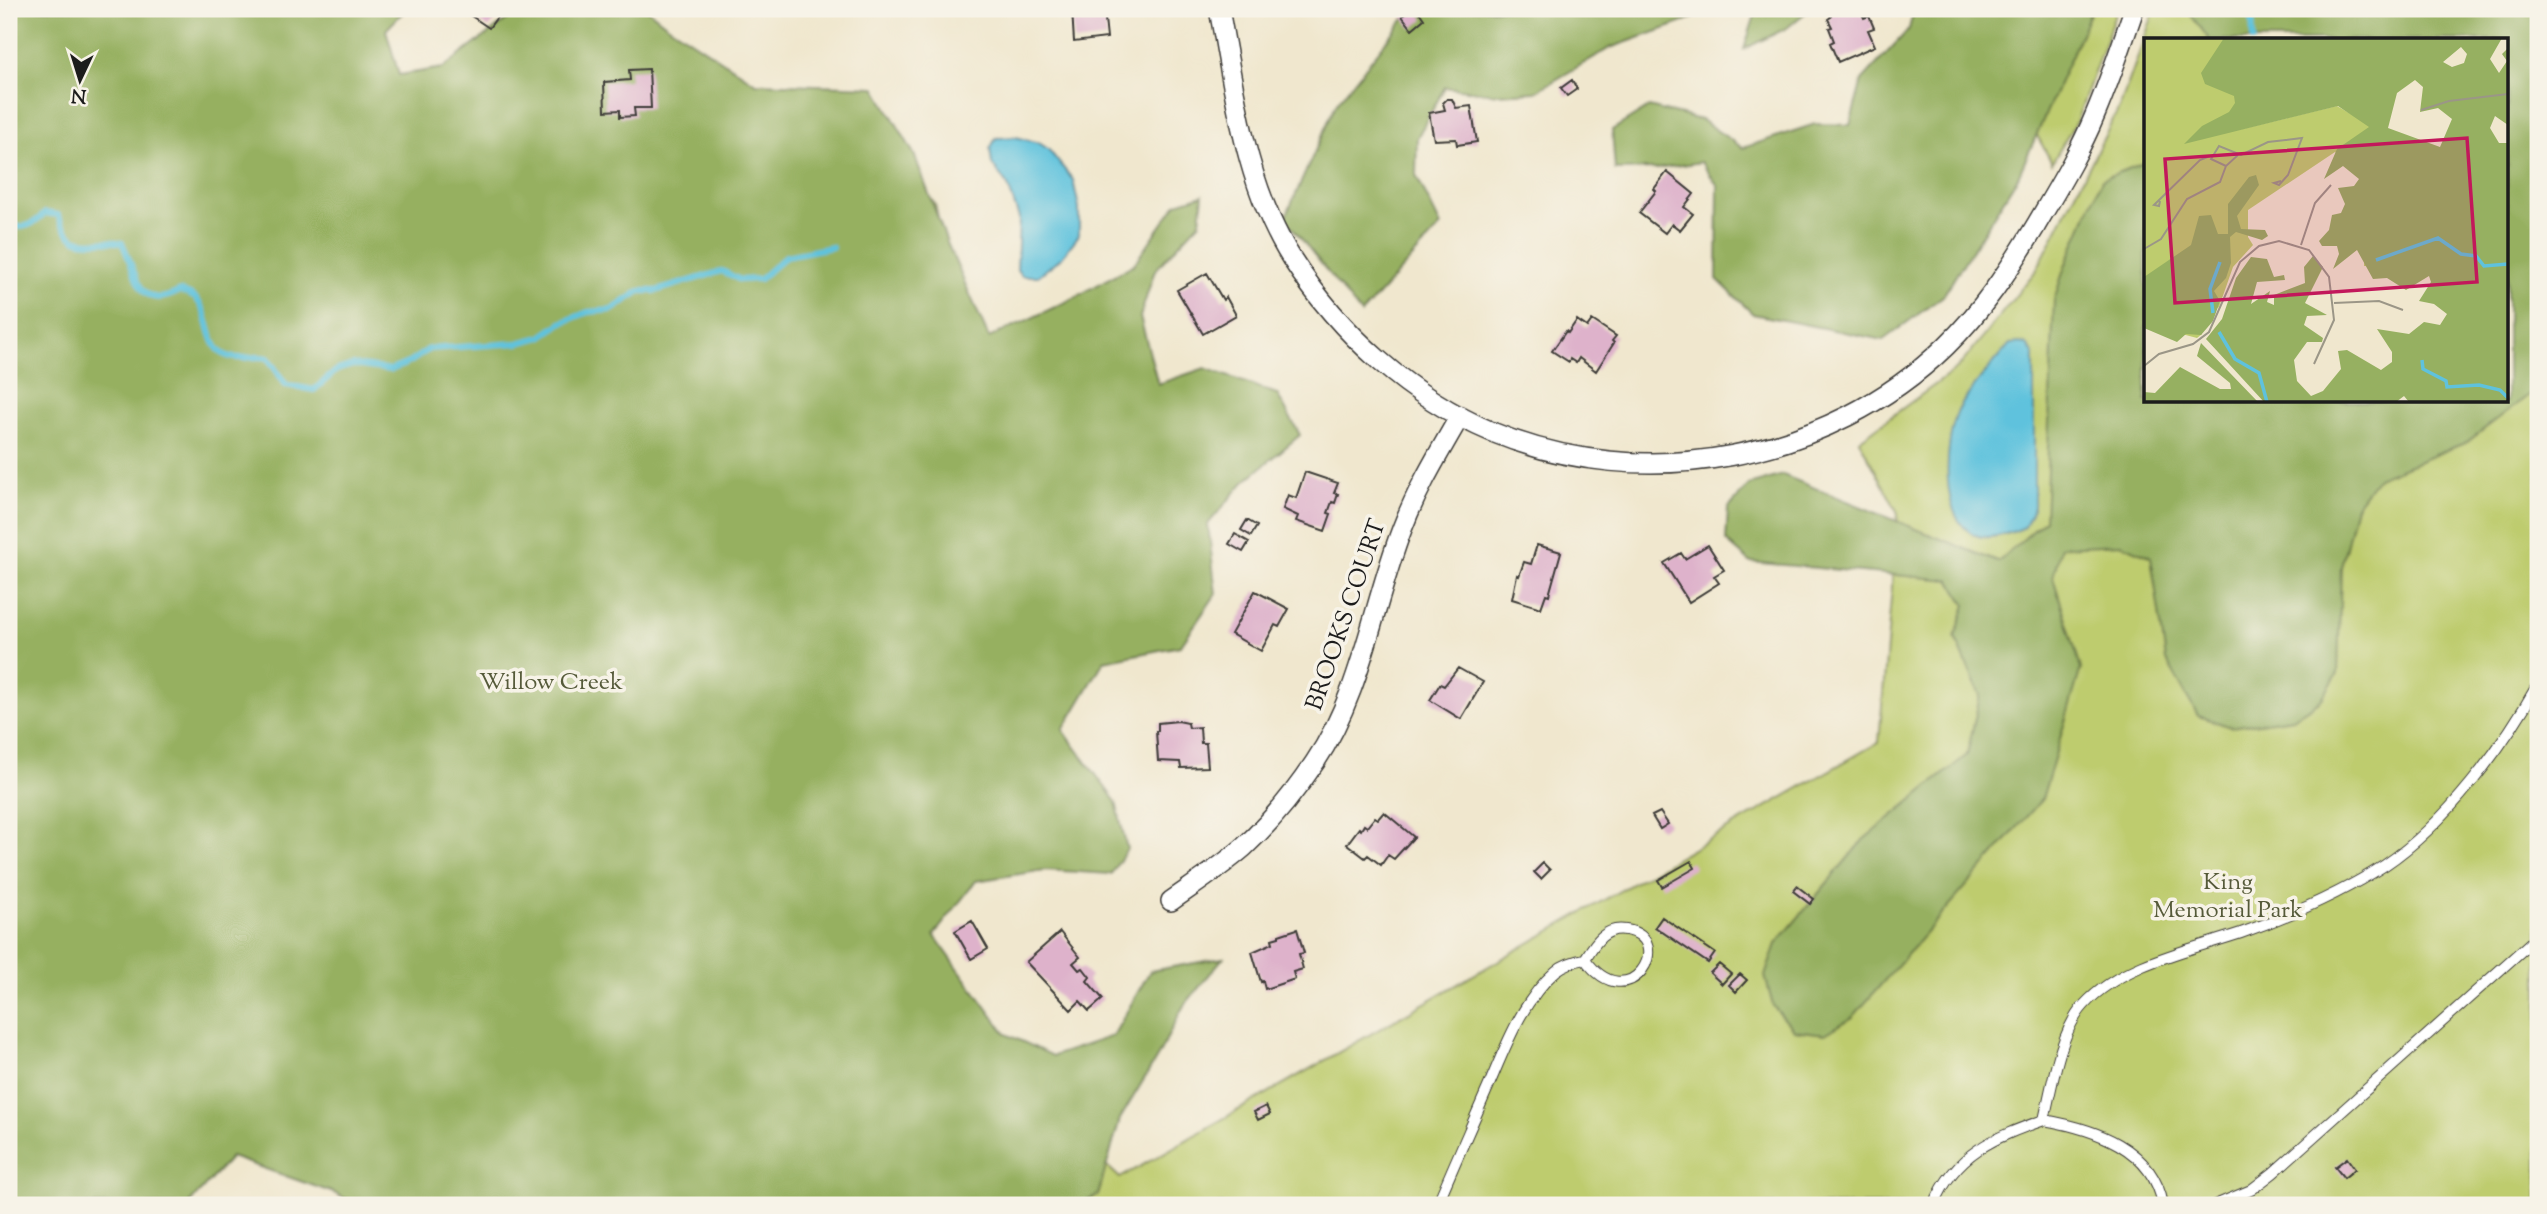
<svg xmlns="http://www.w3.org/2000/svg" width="2547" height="1214" font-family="'Sorts Mill Goudy',serif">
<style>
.green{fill:#becc6e;stroke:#6d7445;stroke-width:2;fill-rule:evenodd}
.forest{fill:#96b061;stroke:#59663e;stroke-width:2}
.water{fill:#5fc2dd;stroke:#3e6f7c;stroke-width:2}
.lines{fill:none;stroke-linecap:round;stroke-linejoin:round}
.stream{stroke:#5fc2dd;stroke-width:6}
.building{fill:#deb2cb}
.lane-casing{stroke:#3c3a37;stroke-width:12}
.street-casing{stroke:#3c3a37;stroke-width:22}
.lane{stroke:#fff;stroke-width:10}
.street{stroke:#fff;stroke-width:19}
.labels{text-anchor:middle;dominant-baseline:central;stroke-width:7;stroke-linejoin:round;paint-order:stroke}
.street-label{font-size:24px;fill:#1c1c1c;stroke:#f7f3e8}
.park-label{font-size:24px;fill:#555a39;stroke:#f7f3e8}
.inset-river{fill:none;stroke:#5fc2dd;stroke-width:3.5}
.inset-road{fill:none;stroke:#9b9687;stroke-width:2}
.view{fill:#c2185b;fill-opacity:0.15;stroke:#c2185b;stroke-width:3.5}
.inset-edge{fill:none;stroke:#1c1c1c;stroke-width:3.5}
</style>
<rect width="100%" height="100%" fill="#f7f3e8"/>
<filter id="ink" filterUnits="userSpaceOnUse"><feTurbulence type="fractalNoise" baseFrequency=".0143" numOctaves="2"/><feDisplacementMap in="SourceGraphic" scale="14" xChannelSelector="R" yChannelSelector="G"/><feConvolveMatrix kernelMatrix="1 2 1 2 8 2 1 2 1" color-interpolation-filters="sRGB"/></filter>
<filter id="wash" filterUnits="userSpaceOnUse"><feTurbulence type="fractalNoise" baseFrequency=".00686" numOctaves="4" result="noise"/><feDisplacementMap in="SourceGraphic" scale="28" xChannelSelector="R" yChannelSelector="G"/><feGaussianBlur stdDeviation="1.57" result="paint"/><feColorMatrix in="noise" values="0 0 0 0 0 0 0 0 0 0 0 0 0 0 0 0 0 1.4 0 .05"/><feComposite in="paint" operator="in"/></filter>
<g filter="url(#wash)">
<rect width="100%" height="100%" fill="#f0e7ce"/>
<path class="green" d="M9,9L372,135L913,180L935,204L942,238L880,954L1120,1178L1879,742L1898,513L1859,440L1958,368L2037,269L2120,106L2155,9H2538V1205H559ZM2146,40H2507V401H2146Z
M1994,9H2117L2077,120L2052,163L2003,73Z"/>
<path class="forest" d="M9,9H406L386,30L399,75L443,68L521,9H647L666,24L756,83L875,87L914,154L948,245L989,338L1074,298L1134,264L1177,203L1203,195L1200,222L1155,270L1140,317L1158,384L1205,368L1277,394L1300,435L1244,482L1208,524L1216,594L1180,646L1104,661L1063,730L1116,802L1127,849L1111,874L1045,870L976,881L934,935L1006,1034L1053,1056L1113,1036L1150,971L1223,958L1183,1007L1158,1056L1120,1119L1098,1195L1079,1205H358L334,1193L231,1157L188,1205H9Z
M1412,9H1714L1678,24L1610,48L1535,92L1495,94L1445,87L1417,138L1416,175L1441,226L1361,314L1285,218L1336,104Z
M1757,9H1810L1787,28L1744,49Z
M1914,9H2092L2018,177L1943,296L1883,340L1753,314L1717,279L1718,186L1701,162L1657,169L1615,170L1612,130L1649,107L1701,120L1743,148L1815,124L1850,125L1862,80L1909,29Z
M2186,9H2538V388L2467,442L2377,478L2356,506L2341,567L2338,673L2321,700L2293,718L2231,727L2198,716L2166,660L2151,557L2122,544L2061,547L2053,577L2081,668L2042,799L1853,1017L1825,1034L1794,1030L1773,1006L1765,976L1776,944L1863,840L1967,755L1980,695L1955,637L1966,605L1950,580L1750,562L1726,541L1728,509L1749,485L1783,475L1998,562L2045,520L2054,300L2065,266L2102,179L2146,162V401H2507V40H2210Z"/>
<path class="water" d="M1016,137L1039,143L1048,149L1073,180L1079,208V235L1061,258L1038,276H1022L1017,270L1019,218L1008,186L992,164L990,149L996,138Z
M2019,343L2027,345L2034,354V507L2025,527C2011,533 1988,542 1973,534C1939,515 1945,444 1957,413C1964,396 1996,360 2010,344Z"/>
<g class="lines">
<path class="stream" d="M2252,9L2253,40
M9,225C25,230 34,224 45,213L58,215C73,254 90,237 122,243C137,271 137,315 180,291C184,293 192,295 195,298C211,312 206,345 225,355C239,362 254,354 268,358L286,385L314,390L337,370L353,365L391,370L410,362L429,349L518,343L541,337L561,323L588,312L612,310L640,291H656L722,271L740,280L760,279L786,256L832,247"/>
</g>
<g id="blocks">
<path class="building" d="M461,9H503L489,28Z
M1072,9H1104L1107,38L1074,42Z
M1412,9H1417L1424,19L1412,29L1402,16Z
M1827,9H1860L1864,18L1869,16L1874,28L1868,30L1875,46L1838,62L1830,43L1834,41L1829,28L1832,27L1828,19L1831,17Z
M649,69L651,108H634L635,116L620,117V110L605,111L604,82L630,80L629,70Z
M1572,80L1577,89L1567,96L1561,88Z
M1447,99H1452L1456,108L1471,106L1477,142L1457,145L1456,139L1434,140L1429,113L1445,110L1443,103Z
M1667,172L1694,194L1684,207L1693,214L1680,230L1672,224L1665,233L1639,213L1656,191L1654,189Z
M1207,273L1223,300L1226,297L1236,315L1203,334L1177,290Z
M1577,320L1587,327L1592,320L1616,336L1612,341L1614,343L1596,371L1579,358L1576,363L1570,359L1569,362L1552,351L1566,331L1568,333Z
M1305,472L1338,483L1334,493L1338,494L1335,503L1332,502L1328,513L1331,514L1325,531L1296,521L1298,516L1283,509L1288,495L1296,498Z
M1247,520L1257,526L1251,536L1241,530Z
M1235,534L1249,542L1243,552L1229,544Z
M1537,545L1561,552L1549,595L1546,594L1541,608L1512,599L1517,575L1519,576L1524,562L1531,564Z
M1708,545L1724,570L1714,576L1719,583L1689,602L1664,563L1681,553L1685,559Z
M1255,591L1289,609L1279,627L1275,625L1261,651L1231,634Z
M1458,668L1483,682L1461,719L1430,700L1440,684L1444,686Z
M1178,721L1188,723L1189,728L1200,727L1201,743H1206L1208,767L1181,768L1180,762L1158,761L1156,731H1158V723Z
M1384,812L1414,837L1394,859L1388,855L1381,865L1368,855L1365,858L1347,844L1359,828L1361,830L1364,825L1367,827L1375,817L1378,819Z
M1660,812L1668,824L1660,829L1652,816Z
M1691,861L1695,868L1662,887L1658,880Z
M1543,863L1550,870L1541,879L1534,872Z
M1797,886L1814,899L1810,904L1793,891Z
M1662,917L1715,953L1708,963L1655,927Z
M972,921L988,949L971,959L955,931Z
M1297,929L1304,953L1299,954L1303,969L1293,972L1295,979L1265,989L1263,981L1261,982L1252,952L1273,943L1272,939L1279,937V935Z
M1060,932L1080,957L1073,963L1079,970L1083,968L1090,977L1087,981L1103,999L1089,1011L1080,1001L1071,1010L1026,962Z
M1719,964L1731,974L1722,984L1710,973Z
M1740,974L1747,980L1736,992L1729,985Z
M1266,1106L1270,1114L1258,1120L1254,1112Z
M2347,1158L2355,1169L2344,1178L2335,1167Z"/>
</g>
</g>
<g filter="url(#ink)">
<use href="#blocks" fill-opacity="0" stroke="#3c3a37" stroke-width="2"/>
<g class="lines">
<g class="lane-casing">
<path id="lane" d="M2044,1120C2095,1129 2153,1148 2163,1205
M1437,1205C1453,1167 1470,1129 1486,1092C1504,1051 1521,1001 1556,971C1564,964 1574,961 1585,959C1595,943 1605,926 1626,930C1677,938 1630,1021 1585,959
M1934,1205C1955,1153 1995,1137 2044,1120C2052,1086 2060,1031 2084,1005C2121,964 2190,950 2241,933C2292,915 2340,894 2385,865C2446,824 2503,747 2538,684
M2215,1205L2251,1190L2273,1173L2538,936"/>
</g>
<g class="street-casing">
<path id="street" d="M1219,9C1235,93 1245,185 1292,259C1340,334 1410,397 1492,432C1644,495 1829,460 1946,346C1982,311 2009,270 2035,227C2056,191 2079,154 2095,115C2110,80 2122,44 2134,9
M1171,901C1195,884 1221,867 1244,847C1270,823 1295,792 1315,762C1362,692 1372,607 1402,529C1417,489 1439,453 1460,416"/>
</g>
<use href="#lane" class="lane"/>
<use href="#street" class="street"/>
</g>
</g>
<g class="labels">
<g class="street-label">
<text transform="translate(1347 615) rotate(-71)">BROOKS COURT</text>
</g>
<g class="park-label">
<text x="551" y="683">Willow Creek</text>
<text x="2228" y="883">King<tspan x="2228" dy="28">Memorial Park</tspan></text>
</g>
</g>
<g transform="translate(2144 38)">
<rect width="364" height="364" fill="#f0e7ce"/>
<path d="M135,0L94,92L193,68L364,168V364L315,265L288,231L220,228L221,138L191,114L104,172V199L109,207L89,229L75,269L50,289L58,296L53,300L0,286V1Z" fill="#becc6e"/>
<path d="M80,0H358L346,21L355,35L363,23L358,16L364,10V87L351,78L346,90L355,105H364V364H265L260,358L252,364H120L62,301L78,281L92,240L107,219L123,221L130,239L140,237L141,242L113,244L107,266L126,253L123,264L130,267V257L161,245L160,229L169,218L179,229L161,265L183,277L163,278L160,287L179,300L178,304H163L150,322L153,343L167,358L179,353L197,331L194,313L203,312L237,332L248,324V314L233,291L265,296L280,284L296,287L303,276L290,266L275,263L287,244L285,238L262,252L243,240L229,241L213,212L189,231L195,216L193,208H178L175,203L185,192L188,177L197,175L201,166L194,150L210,148L215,141L199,128L180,141L193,111L225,89L194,68L40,106L58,88L85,74L91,65L90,58L61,46L57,35ZM317,9L323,16L320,25L308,29L299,24ZM271,42L279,49L276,74L294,70L308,81L296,109L244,90L253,55ZM112,137L115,147L93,178L97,191L121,192L124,198L118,202L92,194L86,199L87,225L82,240L70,253L76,263L69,283L57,297L42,296L33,304L0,290V239L47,207L55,178L67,177L74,196H84V166L105,139ZM57,305L114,364H0V354L11,355L36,329L76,351H87L86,345L53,318Z" fill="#96b061" fill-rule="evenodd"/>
<path class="inset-river" d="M232,222L294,200L317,216L332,218L340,228L364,226M69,275L66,251L76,224M75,294L91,321L115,335L123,364M278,322L279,331L302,343L303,349L335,347L356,352L364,360"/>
<path class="inset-road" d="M277,72L305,63L364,56M82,128L67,121L75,108L97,117L124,104L158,100L144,137L135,147L130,145L137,143M16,163L15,168L10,167L56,122L66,118M157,207L171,165L187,147M0,211L17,201L43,161L76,144L82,128L94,117M190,265L235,263L259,272M0,328L15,316L49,306L65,294L96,224L115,208L135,203L165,212L185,239L190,282L170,326"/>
<path class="view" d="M323,100L333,244L31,265L21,121Z"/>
<rect width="364" height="364" class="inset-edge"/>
</g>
<rect width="2547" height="1214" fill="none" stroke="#f7f3e8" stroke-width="35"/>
<g transform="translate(80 80) rotate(184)" stroke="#f7f3e8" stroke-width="5" paint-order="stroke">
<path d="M0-5L12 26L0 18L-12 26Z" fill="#1c1c1c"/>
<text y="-10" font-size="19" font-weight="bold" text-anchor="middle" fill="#1c1c1c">N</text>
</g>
</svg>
